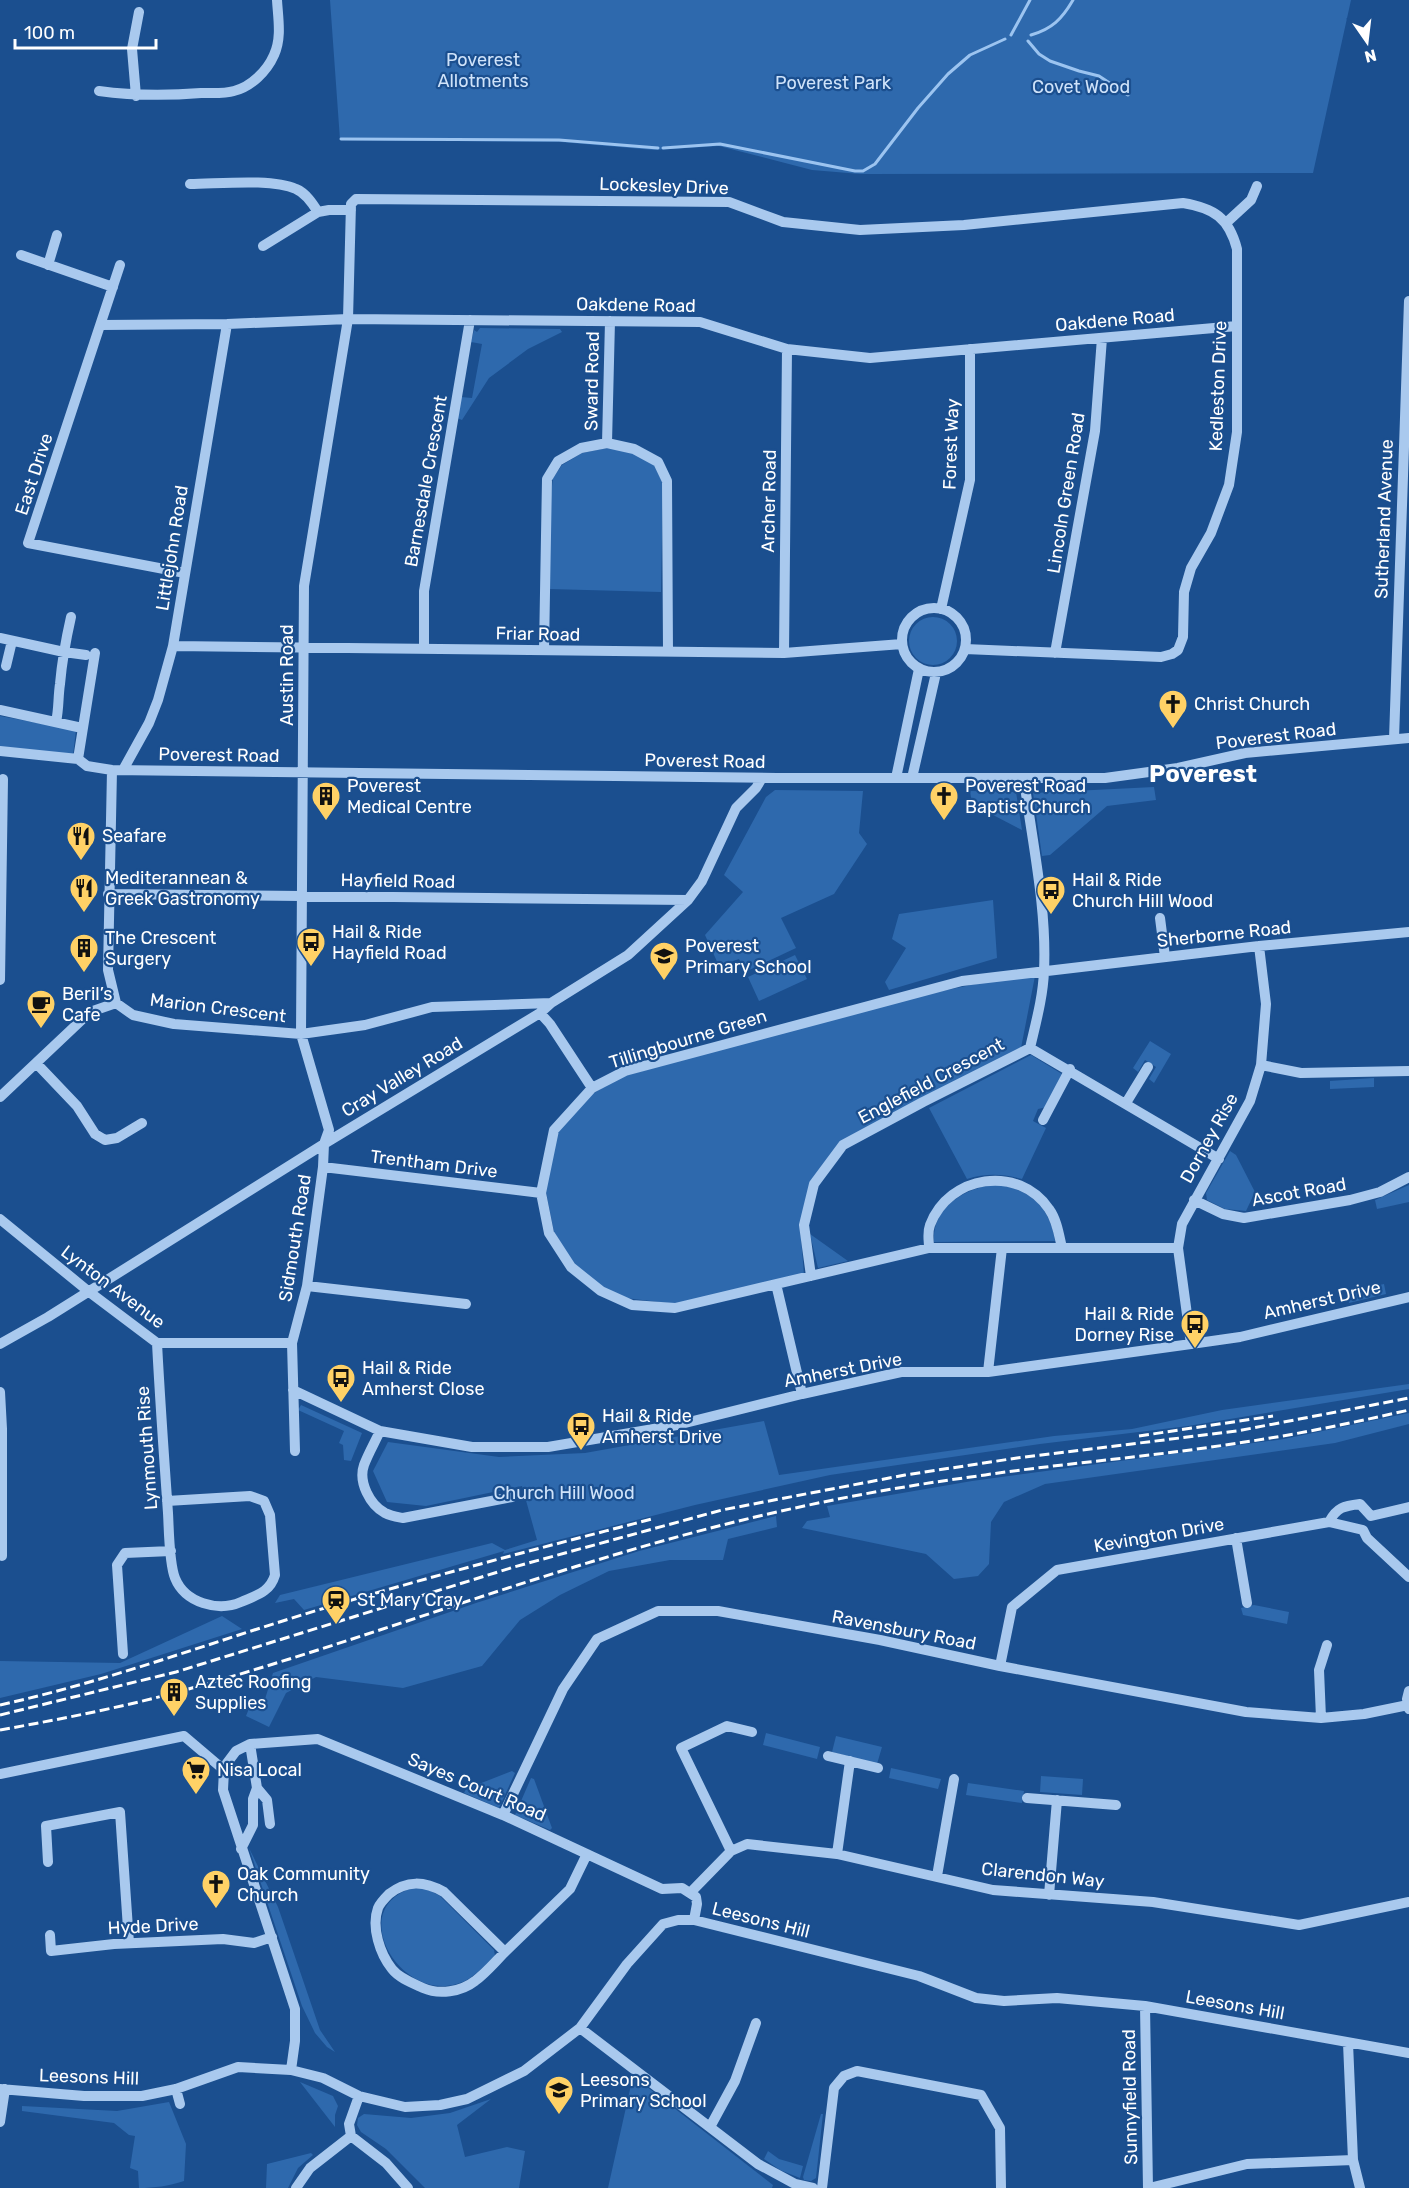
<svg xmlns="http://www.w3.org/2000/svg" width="1409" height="2188" font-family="Rubik,sans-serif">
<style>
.green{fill:#2e69ad}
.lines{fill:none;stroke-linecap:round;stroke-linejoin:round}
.stream{stroke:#9cc4f0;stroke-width:3}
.minor{stroke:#a9c9ee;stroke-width:10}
.rail{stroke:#fff;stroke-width:3;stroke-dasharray:10 4.5;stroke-linecap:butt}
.labels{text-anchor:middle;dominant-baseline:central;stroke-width:4.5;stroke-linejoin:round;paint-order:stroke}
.park-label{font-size:18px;fill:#cfe3fa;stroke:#1b4f8f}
.street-label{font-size:18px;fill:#fff;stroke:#1b4f8f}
.poi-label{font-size:18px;fill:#fff;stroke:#1b4f8f;text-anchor:start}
.district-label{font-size:24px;font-weight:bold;fill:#fff;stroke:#1b4f8f}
</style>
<rect width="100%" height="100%" fill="#1b4f8f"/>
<path class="green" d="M330,0H1351L1313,173L860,174L812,170L719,146L654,150L561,142L340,140Z
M480,328L560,329L562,332L528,349L489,378L462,420L457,418L461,397L472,398L482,344L471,342L474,330L477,332Z
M607,448L633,452L653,462L663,484L661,592L549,589L550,503L553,478L562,465L582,453Z
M909 641a24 24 0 1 1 48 0a24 24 0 1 1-48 0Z
M0,716L76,730L73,755L0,747Z
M1154,787L1156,800L1107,806L1050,855L1042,856L1033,793Z
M775,790L863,791L859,833L867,844L834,894L781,918L796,948L745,972L739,959L719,966L705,935L743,892L724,875L766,797Z
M970,791L1016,792L1022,830L972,804Z
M993,900L997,958L889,990L885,982L906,948L892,939L899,914Z
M795,955L807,979L759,1001L748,977Z
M1035,976L1021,1048L838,1145L800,1225L804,1275L676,1304L625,1298L600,1286L574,1264L554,1232L545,1187L558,1132L584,1099L620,1077L914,997L985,982Z
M1150,1041L1171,1054L1154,1083L1149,1079L1156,1067L1145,1060L1138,1072L1133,1068Z
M1031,1055L1062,1074L1047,1107L1038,1109L1033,1121L1046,1128L1022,1179C1002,1174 987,1173 967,1179L929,1108Z
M1374,1078V1087L1330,1089V1081Z
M1230,1151L1236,1155L1255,1192L1246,1211L1225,1209L1207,1200L1206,1193Z
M995,1184C1029,1189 1050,1206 1055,1241L934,1242C932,1206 965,1189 995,1184Z
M1409,1185V1202L1377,1209L1375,1200Z
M810,1234L848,1261L818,1268Z
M1384,1284L1386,1294L1349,1303L1347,1292Z
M1409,1384V1389L1188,1426L1040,1444L830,1475L695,1505L503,1554L504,1551L304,1610L294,1599L275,1603L280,1595L492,1543L505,1550L537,1540L522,1486L426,1506L387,1502L373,1471L388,1442L499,1457L585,1453L764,1421L779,1475L1054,1436L1132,1429L1222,1410Z
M301,1405L362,1433L351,1461L344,1460L343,1445L339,1443L344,1431L298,1410Z
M1409,1413V1424L1335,1443L1045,1484L1004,1502L991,1522L989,1564L978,1576L954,1579L926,1554L802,1528L807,1521L830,1517L827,1506L972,1481L1284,1439Z
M776,1516L777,1527L728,1539L723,1560H670L609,1571L560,1595L520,1620L482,1666L403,1688L316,1677L286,1693L269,1727L246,1716L250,1706L262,1709L273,1673L476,1603L639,1551Z
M1254,1605L1289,1612L1287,1624L1243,1615L1241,1608Z
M222,1616L242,1629L101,1674L0,1698V1661L120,1663Z
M766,1733L820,1747L817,1759L763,1745Z
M836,1736L882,1747L877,1764L832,1752Z
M891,1768L941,1779L938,1789L889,1778Z
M512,1771L515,1773L499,1808L464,1793L466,1789Z
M1041,1776L1083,1779L1082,1795L1040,1792Z
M531,1778L534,1779L552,1828L550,1830L515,1815Z
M968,1783L1024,1791L1022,1803L966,1795Z
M249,1848L278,1907L320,2030L335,2052L327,2047L315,2033L302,2006Z
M413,1888L427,1889L440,1896L494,1950L495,1956C487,1963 479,1972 470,1978C408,2016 340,1909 413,1888Z
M633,2076L773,2185L772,2188H608Z
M300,2082L333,2096L338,2106L335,2115V2127Z
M491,2099L457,2125L465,2157L507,2147L525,2151L519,2188H425L386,2149L361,2132L357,2125L358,2118L364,2114L411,2118L450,2113Z
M169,2102L186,2144L184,2181C168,2186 155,2188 139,2188L138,2171L130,2168L135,2136L129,2135L114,2123L22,2111V2106L117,2111Z
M821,2114H823L816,2178L811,2181L804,2180L803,2177Z
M768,2151L779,2159L803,2166L800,2178L780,2170L764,2159Z
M311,2153L313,2155L298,2168L288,2188H266L267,2164Z"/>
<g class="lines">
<path class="stream" d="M1011,35L1030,0
M1031,35C1052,29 1062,19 1073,0
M1028,41L1039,54L1050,61L1079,71L1099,76L1128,95
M341,139L559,140L658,148
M663,148L720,144L855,171H863L875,164L918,108L948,74L970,55L1005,39"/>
<path class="minor" d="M99,91C135,96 164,96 201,93C211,93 224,94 234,91C251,87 267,71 274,55C282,38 278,18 277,0
M136,96L132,49L139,12
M190,184C217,184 272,178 296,189C306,193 313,204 318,212
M1226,223L1251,200L1257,186
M263,246L318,212L329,210H351
M21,255L113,287
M48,265L57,235
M120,265L28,543L185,573
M101,325L227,324L348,319L700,322L787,349L870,358L1237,326
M607,443L610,321
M902 640a32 32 0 1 1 64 0a32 32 0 1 1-64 0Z
M941,609L970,480V349
M0,638L64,652L86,655
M173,646L784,653L902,644
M424,649V591L470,320
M544,650L547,479L558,461L581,448L607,443L634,449L658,462L667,481L668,652
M784,653L787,349
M1055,653L1095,431L1102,338
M6,666L12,641
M0,710L82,728
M56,722C59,709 58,697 60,684C62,661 66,639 71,617
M1394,739L1409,301
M0,751L78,759L87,766L112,770L777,778H1105L1178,768L1245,753L1409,738
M78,759L95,653
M112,770L108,970L116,1003L133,1015L174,1024L301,1034L365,1025L432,1007L551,1003
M123,770L149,723L158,700L173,646L227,324
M896,778L919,669
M912,778L936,673
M1024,779C1032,842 1047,907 1044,971C1043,997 1036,1022 1030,1048
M108,894L688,900
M1160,918L1165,957
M0,980L3,779
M540,1013L550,1024L592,1088
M37,1064L77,1106L95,1134L105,1140L117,1138L142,1123
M1261,1065L1301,1073L1409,1071
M0,1097L90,1012L116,1003
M1126,1103L1148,1067
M1043,1120L1070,1069
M323,1167L541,1193
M1194,1200L1223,1214L1244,1218L1350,1200L1380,1192L1409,1177
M0,1219L88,1291L157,1343H292
M929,1248C929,1240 927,1233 930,1225C949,1175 1018,1164 1049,1209C1057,1220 1059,1235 1062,1248
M1178,1248H929L675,1308L632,1305L601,1291L571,1267L549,1233L541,1193L554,1130L592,1088L625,1071L962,981L1259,946L1409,932
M811,1276L804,1225L814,1184L843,1145L923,1102L1030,1048L1219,1159
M776,1284L802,1394
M307,1286L466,1304
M157,1343C160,1400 164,1457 168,1513C169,1530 169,1563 175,1578C185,1603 218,1612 241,1602C257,1595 270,1592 275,1575L270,1515L264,1501L250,1496L167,1501
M0,1344L48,1317L324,1144L540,1013L551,1003L628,955L688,900L702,881L736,808L756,788L762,778
M1191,1344L1178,1248L1182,1224L1250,1101L1261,1065L1266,1004L1259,946
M988,1372L1002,1248
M293,1390L380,1431L472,1447H548L677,1425L802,1394L901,1372H988L1191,1344L1240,1337L1409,1297
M0,1392L2,1429V1556
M380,1431C375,1442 368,1454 364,1465C358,1482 370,1505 385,1513C391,1516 398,1517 403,1518L512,1497
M295,1451L292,1343L307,1286L323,1167L324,1144L329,1130L301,1034L304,586L348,319L351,204L356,199L729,202L783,222L860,230L964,225L1183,203C1214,208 1229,218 1237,249V432L1229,485L1211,533L1191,568L1184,592L1183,637L1178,650L1172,654L1161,657L965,649
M1329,1522L1363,1530L1367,1538L1409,1577
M1236,1538L1247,1603
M123,1654L117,1565L125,1553L171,1551
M1000,1666L1012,1607L1057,1570L1329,1522C1337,1507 1344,1506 1360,1504L1371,1516L1409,1507
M1409,1691L1407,1699L1409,1709
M1321,1718L1319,1670L1327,1645
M828,1756L878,1768
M0,1774L184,1736L224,1770
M257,1788L267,1800L270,1824
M1027,1798L1116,1805
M503,1815L563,1689L597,1639L658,1611H718L880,1640L1000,1666L1246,1712L1321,1718L1364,1714L1408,1705
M241,1849L253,1825V1799L257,1788L250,1744
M731,1851L681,1748L727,1726L752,1732
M837,1854L850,1761
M48,1862L46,1826L120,1812L129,1943
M937,1876L954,1779
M691,1892L731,1851L747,1844L837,1854L993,1890L1153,1902L1299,1925L1409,1902
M1049,1895L1057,1800
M50,1935L51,1951L114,1944L223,1939L254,1943L272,1937
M505,1952C495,1962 486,1973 475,1981C461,1992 439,1995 423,1988C412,1983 399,1978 392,1969C380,1954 371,1927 378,1908C380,1903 385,1898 389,1894C407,1880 424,1881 444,1892L505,1952L570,1889L587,1854
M1145,2006L1148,2188
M580,2028L758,2164L795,2184L813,2188
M1348,2043L1353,2160L1360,2188
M291,2070L295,2041V2009L223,1790L224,1770L227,1763L236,1751L250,1744L318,1739L503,1815L662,1889L682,1888L696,1897L697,1904L694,1920
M0,2089L84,2096H142L176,2089L238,2067L291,2070L323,2078L359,2096L405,2107L440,2105L467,2099L524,2071L580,2028L627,1964L663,1924L678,1920H694L919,1976L976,1998L1004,2001L1057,1998L1145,2006L1409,2053
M176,2089L180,2104
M359,2096L349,2124L351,2136L386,2163L408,2188
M0,2122L5,2089
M710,2127L735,2081L756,2023
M296,2188L310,2168L351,2136
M822,2188L834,2088L844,2076L857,2071L981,2095L1000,2128L1001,2188
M1149,2188L1247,2164L1353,2160"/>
<path class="rail" d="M1139,1436L1273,1416
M0,1705C104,1682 204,1645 305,1614C420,1579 536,1549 652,1519
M0,1715L176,1672L514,1567L722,1510L905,1475L1017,1458L1237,1431L1409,1398
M0,1730C67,1718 134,1705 199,1686C393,1631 580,1556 777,1512C843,1497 910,1485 978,1476C1064,1463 1151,1457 1238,1443C1295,1435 1352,1423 1409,1410"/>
</g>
<defs>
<g id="church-pin" transform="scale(1.5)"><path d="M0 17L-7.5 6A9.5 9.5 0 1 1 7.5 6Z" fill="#ffd166" stroke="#1b4f8f"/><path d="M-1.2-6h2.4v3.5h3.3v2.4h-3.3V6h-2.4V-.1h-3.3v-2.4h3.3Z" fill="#111"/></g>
<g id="building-pin" transform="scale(1.5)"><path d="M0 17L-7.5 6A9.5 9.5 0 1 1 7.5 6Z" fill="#ffd166" stroke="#1b4f8f"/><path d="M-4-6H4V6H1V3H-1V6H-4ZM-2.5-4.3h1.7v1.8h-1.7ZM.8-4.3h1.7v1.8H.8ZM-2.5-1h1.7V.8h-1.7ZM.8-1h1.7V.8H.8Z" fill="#111"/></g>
<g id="restaurant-pin" transform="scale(1.5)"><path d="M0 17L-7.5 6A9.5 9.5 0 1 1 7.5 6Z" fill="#ffd166" stroke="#1b4f8f"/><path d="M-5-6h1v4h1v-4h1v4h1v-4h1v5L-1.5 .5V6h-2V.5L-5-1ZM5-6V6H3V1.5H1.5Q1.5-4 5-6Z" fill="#111"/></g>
<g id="bus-pin" transform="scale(1.5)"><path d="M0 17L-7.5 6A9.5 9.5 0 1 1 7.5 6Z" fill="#ffd166" stroke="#1b4f8f"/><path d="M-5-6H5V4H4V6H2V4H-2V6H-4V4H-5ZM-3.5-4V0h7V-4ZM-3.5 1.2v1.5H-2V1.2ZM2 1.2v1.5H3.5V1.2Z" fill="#111"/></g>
<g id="school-pin" transform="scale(1.5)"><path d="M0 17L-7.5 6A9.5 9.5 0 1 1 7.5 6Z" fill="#ffd166" stroke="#1b4f8f"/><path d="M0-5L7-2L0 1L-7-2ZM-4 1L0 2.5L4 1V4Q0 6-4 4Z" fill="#111"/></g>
<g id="cafe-pin" transform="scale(1.5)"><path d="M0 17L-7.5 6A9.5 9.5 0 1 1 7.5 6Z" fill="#ffd166" stroke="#1b4f8f"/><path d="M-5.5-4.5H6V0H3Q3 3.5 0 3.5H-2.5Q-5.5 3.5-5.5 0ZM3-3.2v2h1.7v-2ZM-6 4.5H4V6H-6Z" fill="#111"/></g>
<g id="station-pin" transform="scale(1.5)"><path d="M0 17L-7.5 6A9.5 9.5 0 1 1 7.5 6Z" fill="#ffd166" stroke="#1b4f8f"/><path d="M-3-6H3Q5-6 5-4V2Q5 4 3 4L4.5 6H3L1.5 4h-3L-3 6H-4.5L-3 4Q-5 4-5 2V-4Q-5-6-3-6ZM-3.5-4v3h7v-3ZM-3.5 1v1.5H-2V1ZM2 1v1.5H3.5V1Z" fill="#111"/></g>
<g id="supermarket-pin" transform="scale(1.5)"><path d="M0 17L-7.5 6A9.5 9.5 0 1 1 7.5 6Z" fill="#ffd166" stroke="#1b4f8f"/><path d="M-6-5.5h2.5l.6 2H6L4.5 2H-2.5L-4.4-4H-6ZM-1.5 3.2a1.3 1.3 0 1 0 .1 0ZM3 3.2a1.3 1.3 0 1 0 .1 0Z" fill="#111"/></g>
</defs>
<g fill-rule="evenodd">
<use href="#church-pin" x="1173" y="704"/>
<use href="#building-pin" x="326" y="796"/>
<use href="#church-pin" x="944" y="796"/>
<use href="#restaurant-pin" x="81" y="836"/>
<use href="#restaurant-pin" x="84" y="888"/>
<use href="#bus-pin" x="1051" y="890"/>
<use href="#bus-pin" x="311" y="942"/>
<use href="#building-pin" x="84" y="948"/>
<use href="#school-pin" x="664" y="956"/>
<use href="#cafe-pin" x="41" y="1004"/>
<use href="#bus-pin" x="1195" y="1324"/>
<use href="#bus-pin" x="341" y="1378"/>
<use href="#bus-pin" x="581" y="1426"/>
<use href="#station-pin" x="336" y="1600"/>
<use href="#building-pin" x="174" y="1692"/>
<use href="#supermarket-pin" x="196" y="1770"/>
<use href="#church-pin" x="216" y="1884"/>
<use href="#school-pin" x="559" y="2090"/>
</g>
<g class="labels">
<g class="park-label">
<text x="483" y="60">Poverest<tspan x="483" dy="21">Allotments</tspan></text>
<text x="833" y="83">Poverest Park</text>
<text x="1081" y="87">Covet Wood</text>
<text x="564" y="1493">Church Hill Wood</text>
</g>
<g class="street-label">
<text transform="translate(664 186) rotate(2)">Lockesley Drive</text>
<text transform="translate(636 305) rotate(1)">Oakdene Road</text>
<text transform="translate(1115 320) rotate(-5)">Oakdene Road</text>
<text transform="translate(592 381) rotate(-89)">Sward Road</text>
<text transform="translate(1218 386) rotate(-88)">Kedleston Drive</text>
<text transform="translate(951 444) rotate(-88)">Forest Way</text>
<text transform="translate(34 474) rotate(-72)">East Drive</text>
<text transform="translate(426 481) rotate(-80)">Barnesdale Crescent</text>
<text transform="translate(1066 493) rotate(-81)">Lincoln Green Road</text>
<text transform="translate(769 501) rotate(-89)">Archer Road</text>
<text transform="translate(1384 519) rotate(-88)">Sutherland Avenue</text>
<text transform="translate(172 548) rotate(-81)">Littlejohn Road</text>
<text transform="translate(538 634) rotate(1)">Friar Road</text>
<text transform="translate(287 675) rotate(-90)">Austin Road</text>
<text transform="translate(1276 736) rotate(-7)">Poverest Road</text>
<text transform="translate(219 755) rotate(1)">Poverest Road</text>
<text transform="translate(705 761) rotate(1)">Poverest Road</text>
<text transform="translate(398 881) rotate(1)">Hayfield Road</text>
<text transform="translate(1224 934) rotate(-6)">Sherborne Road</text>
<text transform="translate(218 1008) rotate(7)">Marion Crescent</text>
<text transform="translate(688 1039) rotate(-17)">Tillingbourne Green</text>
<text transform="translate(402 1077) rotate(-31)">Cray Valley Road</text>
<text transform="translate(931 1081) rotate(-28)">Englefield Crescent</text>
<text transform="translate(1209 1138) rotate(-61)">Dorney Rise</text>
<text transform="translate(434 1164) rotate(7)">Trentham Drive</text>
<text transform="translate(1299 1192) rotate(-10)">Ascot Road</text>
<text transform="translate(295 1238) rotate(-81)">Sidmouth Road</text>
<text transform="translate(113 1287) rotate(37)">Lynton Avenue</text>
<text transform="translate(1322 1300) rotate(-13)">Amherst Drive</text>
<text transform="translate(843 1370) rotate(-11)">Amherst Drive</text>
<text transform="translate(147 1448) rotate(-94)">Lynmouth Rise</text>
<text transform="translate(1159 1535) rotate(-10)">Kevington Drive</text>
<text transform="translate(904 1630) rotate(11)">Ravensbury Road</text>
<text transform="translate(477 1787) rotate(23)">Sayes Court Road</text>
<text transform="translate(1043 1875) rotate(6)">Clarendon Way</text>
<text transform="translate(761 1920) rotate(14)">Leesons Hill</text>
<text transform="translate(153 1926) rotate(-3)">Hyde Drive</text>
<text transform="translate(1235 2005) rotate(10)">Leesons Hill</text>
<text transform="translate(89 2077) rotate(2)">Leesons Hill</text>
<text transform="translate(1130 2097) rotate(-91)">Sunnyfield Road</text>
</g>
<g class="poi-label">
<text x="1194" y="704">Christ Church</text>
<text x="347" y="786">Poverest<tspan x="347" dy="21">Medical Centre</tspan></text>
<text x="965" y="786">Poverest Road<tspan x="965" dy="21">Baptist Church</tspan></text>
<text x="102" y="836">Seafare</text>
<text x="105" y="878">Mediterannean &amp;<tspan x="105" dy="21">Greek Gastronomy</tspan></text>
<text x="1072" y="880">Hail &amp; Ride<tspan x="1072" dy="21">Church Hill Wood</tspan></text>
<text x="332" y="932">Hail &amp; Ride<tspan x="332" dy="21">Hayfield Road</tspan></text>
<text x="105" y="938">The Crescent<tspan x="105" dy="21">Surgery</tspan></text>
<text x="685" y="946">Poverest<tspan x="685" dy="21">Primary School</tspan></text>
<text x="62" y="994">Beril’s<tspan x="62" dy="21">Cafe</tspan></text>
<text x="1174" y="1314" text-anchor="end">Hail &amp; Ride<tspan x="1174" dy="21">Dorney Rise</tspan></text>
<text x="362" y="1368">Hail &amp; Ride<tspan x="362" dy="21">Amherst Close</tspan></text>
<text x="602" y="1416">Hail &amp; Ride<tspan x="602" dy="21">Amherst Drive</tspan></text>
<text x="357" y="1600">St Mary Cray</text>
<text x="195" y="1682">Aztec Roofing<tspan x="195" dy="21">Supplies</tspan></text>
<text x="217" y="1770">Nisa Local</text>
<text x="237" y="1874">Oak Community<tspan x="237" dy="21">Church</tspan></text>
<text x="580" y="2080">Leesons<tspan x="580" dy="21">Primary School</tspan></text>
</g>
<g class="district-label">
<text x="1203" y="774">Poverest</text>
</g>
</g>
<g transform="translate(1367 42) rotate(166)" stroke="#1b4f8f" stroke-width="4.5" paint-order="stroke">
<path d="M0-4.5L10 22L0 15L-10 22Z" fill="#ffffff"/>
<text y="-9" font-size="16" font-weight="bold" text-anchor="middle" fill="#ffffff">N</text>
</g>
<path d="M15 39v9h141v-9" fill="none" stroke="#ffffff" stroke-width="3"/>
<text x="24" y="39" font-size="18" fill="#ffffff" stroke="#1b4f8f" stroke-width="4.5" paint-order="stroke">100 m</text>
</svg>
